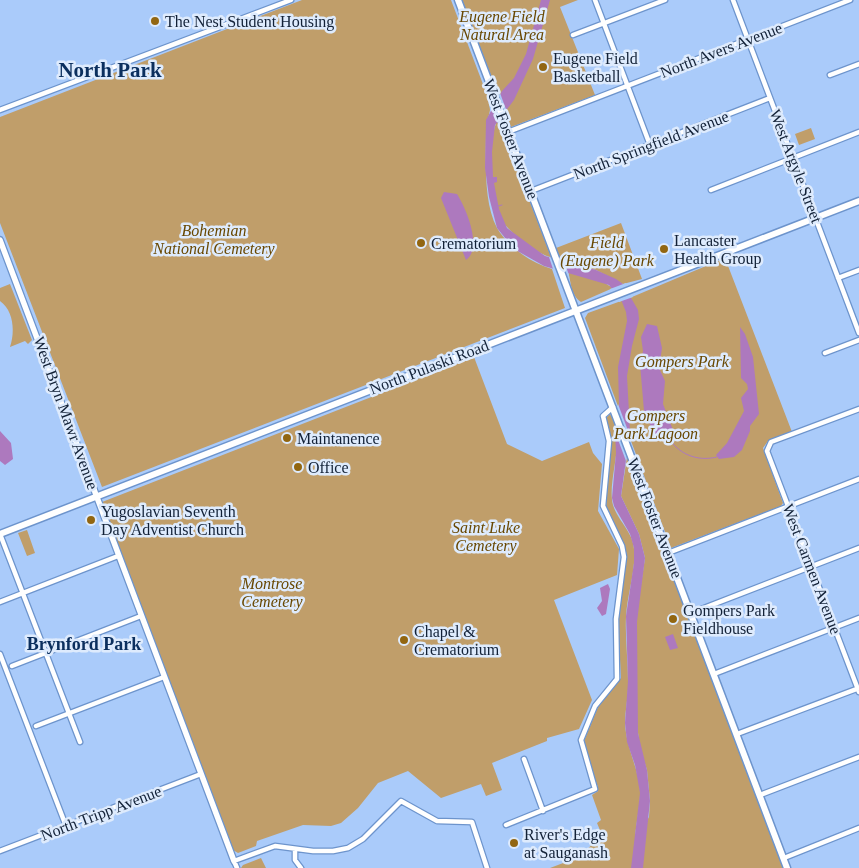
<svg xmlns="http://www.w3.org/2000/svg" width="859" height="868" font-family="'Times New Roman',serif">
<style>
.green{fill:#c09e6a}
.water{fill:#ad79be}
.pier{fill:#aacbfa}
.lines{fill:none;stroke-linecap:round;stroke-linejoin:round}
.stream{stroke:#ad79be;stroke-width:1}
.minor-casing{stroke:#6d94cc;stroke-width:7}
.tertiary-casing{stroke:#6d94cc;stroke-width:8}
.secondary-casing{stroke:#6d94cc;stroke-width:9}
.minor{stroke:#fff;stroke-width:4.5}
.tertiary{stroke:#fff;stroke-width:5.5}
.secondary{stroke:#fff;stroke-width:6}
.poi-dot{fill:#926611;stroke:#deebfd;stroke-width:2}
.labels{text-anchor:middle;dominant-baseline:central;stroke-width:5;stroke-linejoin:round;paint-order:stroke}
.park-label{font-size:16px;font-style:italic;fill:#684701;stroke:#deebfd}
.poi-label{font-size:16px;fill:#122137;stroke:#deebfd;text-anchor:start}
.street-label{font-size:16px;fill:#122137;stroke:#deebfd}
.neighbourhood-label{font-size:18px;font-weight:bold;fill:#0b2f5e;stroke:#deebfd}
.district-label{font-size:21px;font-weight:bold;fill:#0b2f5e;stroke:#deebfd}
</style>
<rect width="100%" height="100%" fill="#aacbfa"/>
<path class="green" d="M302,0H451L489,100C488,103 490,107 490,110C489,116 486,123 486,129C486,158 483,202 497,228C509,248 530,262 552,269L565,308L102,487L0,223V117Z
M462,0H578L560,7L595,95L511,127L506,114L507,112L500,94L499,96Z
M497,121L506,139L551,257C540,256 515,236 507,227C491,209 487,142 497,121Z
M811,128L815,139L799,145L795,134Z
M621,223L642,279L623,284L596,270L561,260L556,248Z
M725,258L792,432L768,441L763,448L783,503L781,506L671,548L585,318L588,313L632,297Z
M568,272L603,282L613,288L581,302C570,295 571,279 568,272Z
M10,284L32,340L28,344L25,341L10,347C15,332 14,311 0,301V288Z
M474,357L507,444L542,461L589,442L593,453L602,464L598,511L619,549L617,575L554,600L592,700L579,729L547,738V741L492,763L502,790L486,796L481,784L441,798L408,771L378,783L358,808L341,823L331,826L303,825L257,841L256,846L238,853L233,850L102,502Z
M610,414C626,440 609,473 612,500C614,518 633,530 634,549C636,572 627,594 626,617C625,638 628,660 628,681C629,695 625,709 625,723C626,747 638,767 640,790C641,804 635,826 635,843L649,817L650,801L647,770L640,748L637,725V611L645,558L639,534L621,496L627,457L783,868H550L579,857L602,835L597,823L601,820L592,795L598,791V787L584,750V741L598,707L621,678L618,622L627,554L606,507L611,437L606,418Z
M27,530L35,553L27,556L18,533Z
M261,858L266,868H241L243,865Z"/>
<path class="water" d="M541,0H550L533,59L514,100L495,125L492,152L493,177H497V182L494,183L499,209L507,228L545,256L596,270L616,279L623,284L638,310L639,319L632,346L627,376L630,431L621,496L639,534L645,558L637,622L638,733L647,770L650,801L643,868H631L640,793L635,765L627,742L625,723L628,681L626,616L634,563V548L630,534L614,506L612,498L616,453L615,431L619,404L618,367L627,321L626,312L622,302L609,285L544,266L514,249L497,228L489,197L485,168L486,120L502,91L514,78L526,54Z
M444,192L457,194C466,208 483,248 466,260L441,198Z
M647,324L657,326L662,348L659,368L665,381L663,404L673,430L665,441L656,438L644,411L640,364L643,351L641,337Z
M740,327L745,334L753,357L759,414L750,426V431L742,450L734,457L719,459L716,455L727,443L744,411L741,398L748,389L747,384L741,378Z
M0,431L11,443L13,459L5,465L0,461Z
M608,584L610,589L606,614L602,616L597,608L602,601L600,588Z
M673,634L678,648L670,650L665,637Z"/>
<path class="pier" d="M500,93L507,112L498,124L492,107Z
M549,257L564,261L569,275L554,272Z
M626,283L633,297L619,302L610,289Z
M618,404L630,436L626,461L614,429Z"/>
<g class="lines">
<path class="stream" d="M498,206L502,205
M668,437C678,454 697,462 717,457"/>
<g class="minor-casing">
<path id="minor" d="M595,0L650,145
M733,0L859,333
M573,35L665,0
M830,75L859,64
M0,110L291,0
M508,132L850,0
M711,190L859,132
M531,191L770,98
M838,278L859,270
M825,353L859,340
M859,409L771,442L767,451L859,692
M0,534L80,742
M668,553L859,479
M0,602L118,556
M691,613L859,548
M0,654L66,826
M12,666L141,616
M714,674L859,618
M36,726L164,677
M737,734L859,688
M524,759L543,811
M760,795L859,757
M506,825L595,789L581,740L595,706L617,679L616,619L624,557L622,546L603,506L609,441L603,416L613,407
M295,849V860L301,868
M0,851L201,774
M784,858L859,828
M237,868L234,861L275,846L313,851H333L348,848L363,839L401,801L437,821L472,822L487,868"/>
</g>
<g class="tertiary-casing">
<path id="tertiary" d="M0,240L234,861"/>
</g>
<g class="secondary-casing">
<path id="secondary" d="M458,0L787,868
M0,534L859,201"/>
</g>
<use href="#minor" class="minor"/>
<use href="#tertiary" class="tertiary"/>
<use href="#secondary" class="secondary"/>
</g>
<g class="poi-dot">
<circle cx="155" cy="21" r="5"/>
<circle cx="543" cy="67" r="5"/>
<circle cx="421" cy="243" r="5"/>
<circle cx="664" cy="249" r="5"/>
<circle cx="287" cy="438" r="5"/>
<circle cx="298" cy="467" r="5"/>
<circle cx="91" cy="520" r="5"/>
<circle cx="673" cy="619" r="5"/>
<circle cx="404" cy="640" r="5"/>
<circle cx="514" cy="843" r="5"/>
</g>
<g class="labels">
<g class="park-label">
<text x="502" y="16">Eugene Field<tspan x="502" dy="18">Natural Area</tspan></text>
<text x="214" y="230">Bohemian<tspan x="214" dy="18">National Cemetery</tspan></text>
<text x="607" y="242">Field<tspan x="607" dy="18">(Eugene) Park</tspan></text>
<text x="682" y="361">Gompers Park</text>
<text x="656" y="415">Gompers<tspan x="656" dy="18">Park Lagoon</tspan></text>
<text x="486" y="527">Saint Luke<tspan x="486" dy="18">Cemetery</tspan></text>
<text x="272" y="583">Montrose<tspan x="272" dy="18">Cemetery</tspan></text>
</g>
<g class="poi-label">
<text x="165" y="21">The Nest Student Housing</text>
<text x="553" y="58">Eugene Field<tspan x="553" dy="18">Basketball</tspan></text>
<text x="674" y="240">Lancaster<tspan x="674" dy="18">Health Group</tspan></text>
<text x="431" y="243">Crematorium</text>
<text x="297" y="438">Maintanence</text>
<text x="308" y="467">Office</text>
<text x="101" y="511">Yugoslavian Seventh<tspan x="101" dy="18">Day Adventist Church</tspan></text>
<text x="683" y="610">Gompers Park<tspan x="683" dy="18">Fieldhouse</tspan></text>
<text x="414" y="631">Chapel &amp;<tspan x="414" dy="18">Crematorium</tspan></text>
<text x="524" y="834">River's Edge<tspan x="524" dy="18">at Sauganash</tspan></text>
</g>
<g class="street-label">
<text transform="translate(721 50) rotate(-21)">North Avers Avenue</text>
<text transform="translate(511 139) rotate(69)">West Foster Avenue</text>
<text transform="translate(651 145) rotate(-21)">North Springfield Avenue</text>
<text transform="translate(796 166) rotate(69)">West Argyle Street</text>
<text transform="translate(429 367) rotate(-21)">North Pulaski Road</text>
<text transform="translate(66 413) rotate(70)">West Bryn Mawr Avenue</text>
<text transform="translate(655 518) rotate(69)">West Foster Avenue</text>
<text transform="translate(812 569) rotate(69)">West Carmen Avenue</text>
<text transform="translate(101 813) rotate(-21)">North Tripp Avenue</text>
</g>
<g class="neighbourhood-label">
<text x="84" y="644">Brynford Park</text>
</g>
<g class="district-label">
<text x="110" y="70">North Park</text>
</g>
</g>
</svg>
